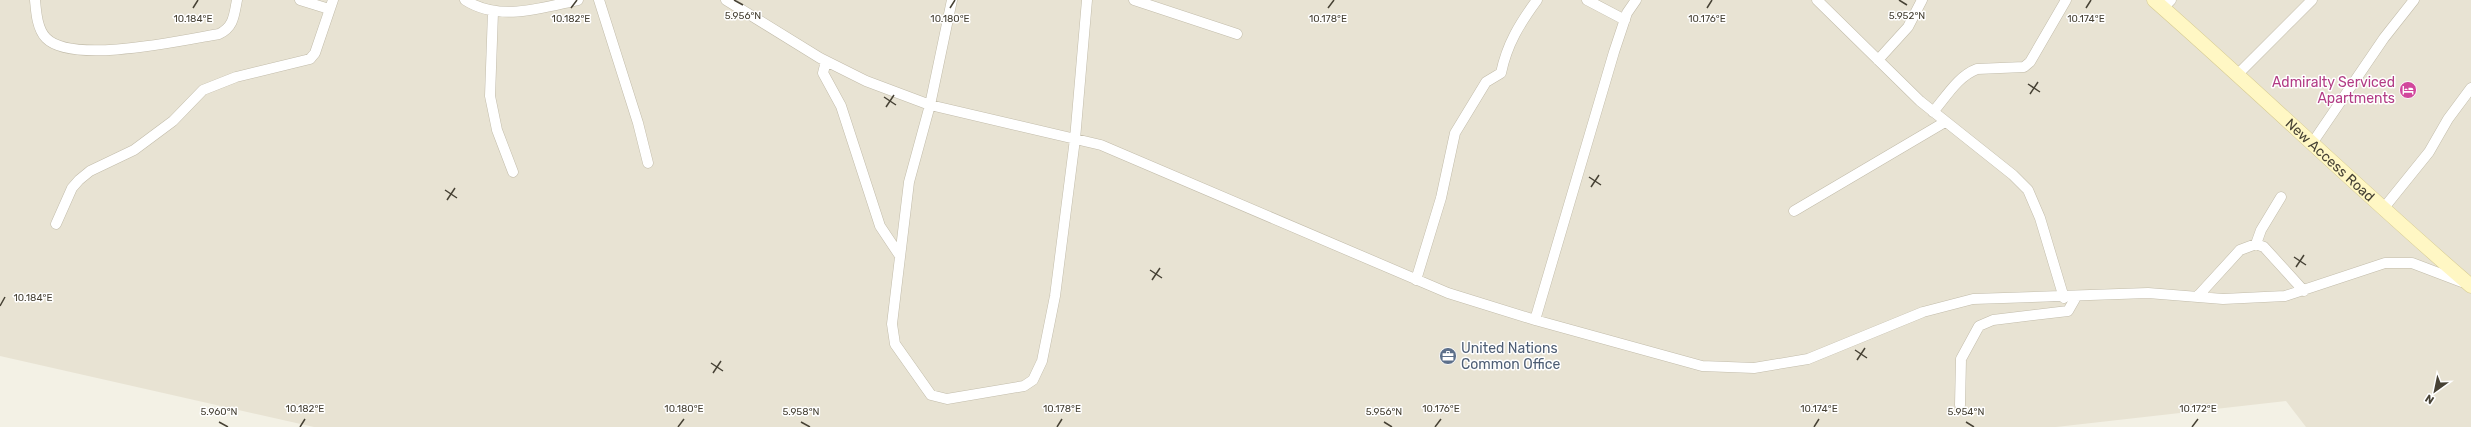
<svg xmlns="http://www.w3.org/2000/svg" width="2471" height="427" font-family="Rubik,sans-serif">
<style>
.residential{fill:#e8e3d3}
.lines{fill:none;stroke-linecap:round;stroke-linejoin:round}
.street-casing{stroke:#c2bcaa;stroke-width:11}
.secondary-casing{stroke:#d6cb92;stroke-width:15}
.street{stroke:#fff;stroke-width:10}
.secondary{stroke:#fff7c4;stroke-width:14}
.ticks{fill:none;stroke:#464134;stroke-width:1.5}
.labels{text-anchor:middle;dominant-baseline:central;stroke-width:3;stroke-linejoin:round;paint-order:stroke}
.hotel-label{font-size:14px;fill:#b23c85;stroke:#fff;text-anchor:end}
.street-label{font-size:14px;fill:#464134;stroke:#fff}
.service-label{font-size:14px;fill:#4e5e75;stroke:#fff;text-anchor:start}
.ticks-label{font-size:10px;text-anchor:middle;fill:#464134;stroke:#fff;stroke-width:3;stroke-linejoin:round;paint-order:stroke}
</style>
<rect width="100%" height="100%" fill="#f3f1e5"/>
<path class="residential" d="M0,0H2471V427H2306L2286,401L2056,427H314L0,356Z"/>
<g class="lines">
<g class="street-casing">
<path id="street" d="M35,0C36,11 37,29 46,38C72,65 184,40 219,34C234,27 234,15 237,0
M300,0L329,9
M465,0C499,22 541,8 578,0
M599,0L638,123L648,163
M726,0L820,58L866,81L930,105L1101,145L1448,293L1535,320L1702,366L1754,368L1808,359L1923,312L1973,299L2148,293L2223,299L2285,296L2385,263H2412L2462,282
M952,0L930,105L909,182L892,324L895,344L931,395L947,399L1024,386L1033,380L1042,361L1055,296L1075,139L1087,0
M1134,0L1237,34
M1587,0L1625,20
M1817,0L1920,101L2013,175L2028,190L2040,218L2064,298
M2163,8L2171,0
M493,12L490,96L497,130L513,172
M1878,60L1908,27L1922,0
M826,61L823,73L841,106L880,226L900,256
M2237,75L2312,0
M1933,112C1946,97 1958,76 1977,69L2024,67L2030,62L2066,0
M2313,142L2384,38L2414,0
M2383,209L2429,152L2448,119L2471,88
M1794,211L1945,122
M56,224L72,188L79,180L90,171L134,150L173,121L203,90L236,77L310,59L315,53L333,0
M2256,244L2261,230L2281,197
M1416,280L1441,198L1455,133L1486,82L1501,73C1507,44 1520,23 1537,0
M2197,297L2240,250L2256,244L2264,247L2304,291
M1535,320L1614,52L1627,13L1636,0
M1960,405L1961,359L1979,326L1993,320L2068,311L2076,297"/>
</g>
<g class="secondary-casing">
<g id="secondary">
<path id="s1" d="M2154,0C2261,94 2363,193 2471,286"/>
</g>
</g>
<use href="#street" class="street"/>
<use href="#secondary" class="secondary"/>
</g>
<path class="ticks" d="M734,0L743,5M1899,0L1907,5M193,8L198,0M571,8L577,0M950,8L955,0M1328,8L1334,0M1707,8L1712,0M2086,8L2091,0M2028,84L2040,92M2030,94L2038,82M884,97L896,105M886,107L894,95M1589,177L1601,185M1591,187L1599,175M445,190L457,198M447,200L455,188M2294,257L2306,265M2296,267L2304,255M1150,270L1162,278M1152,280L1160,268M0,306L5,297M1855,350L1867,358M1857,360L1865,348M711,363L723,371M713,373L721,361M219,422L228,427M801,422L810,427M1384,422L1392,427M1966,422L1974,427M300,427L305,419M678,427L684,419M1057,427L1062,419M1435,427L1441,419M1814,427L1819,419M2192,427L2198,419"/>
<defs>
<g id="hotel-disc" transform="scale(0.9)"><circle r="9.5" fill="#d1479c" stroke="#fff"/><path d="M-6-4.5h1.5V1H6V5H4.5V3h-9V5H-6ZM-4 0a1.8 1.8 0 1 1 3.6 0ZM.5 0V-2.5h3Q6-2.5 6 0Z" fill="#fff"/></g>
<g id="office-disc" transform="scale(0.9)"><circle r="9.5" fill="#5c6f8a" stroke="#fff"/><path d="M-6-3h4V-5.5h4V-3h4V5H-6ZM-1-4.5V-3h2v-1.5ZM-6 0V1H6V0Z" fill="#fff"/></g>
</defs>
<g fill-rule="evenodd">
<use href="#hotel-disc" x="2408" y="90"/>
<use href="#office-disc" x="1448" y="356"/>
</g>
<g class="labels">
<g class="hotel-label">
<text x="2395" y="82">Admiralty Serviced<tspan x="2395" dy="16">Apartments</tspan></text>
</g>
<g class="street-label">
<text stroke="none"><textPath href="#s1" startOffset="238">New Access Road</textPath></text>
</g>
<g class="service-label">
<text x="1461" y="348">United Nations<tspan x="1461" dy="16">Common Office</tspan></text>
</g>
</g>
<g class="ticks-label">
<text x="743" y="19">5.956°N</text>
<text x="1907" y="19">5.952°N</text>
<text x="1328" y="22">10.178°E</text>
<text x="1707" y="22">10.176°E</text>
<text x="193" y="22">10.184°E</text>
<text x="571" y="22">10.182°E</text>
<text x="950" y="22">10.180°E</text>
<text x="2086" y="22">10.174°E</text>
<text x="33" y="301">10.184°E</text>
<text x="305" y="412">10.182°E</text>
<text x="684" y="412">10.180°E</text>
<text x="1062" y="412">10.178°E</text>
<text x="1441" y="412">10.176°E</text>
<text x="1819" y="412">10.174°E</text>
<text x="2198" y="412">10.172°E</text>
<text x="219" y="415">5.960°N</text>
<text x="801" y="415">5.958°N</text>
<text x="1384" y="415">5.956°N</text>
<text x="1966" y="415">5.954°N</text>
</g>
<g transform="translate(2435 391) rotate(213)" stroke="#ffffff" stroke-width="3" paint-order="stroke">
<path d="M0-3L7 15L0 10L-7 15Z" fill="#464134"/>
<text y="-6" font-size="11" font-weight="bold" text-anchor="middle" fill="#464134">N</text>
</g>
</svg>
